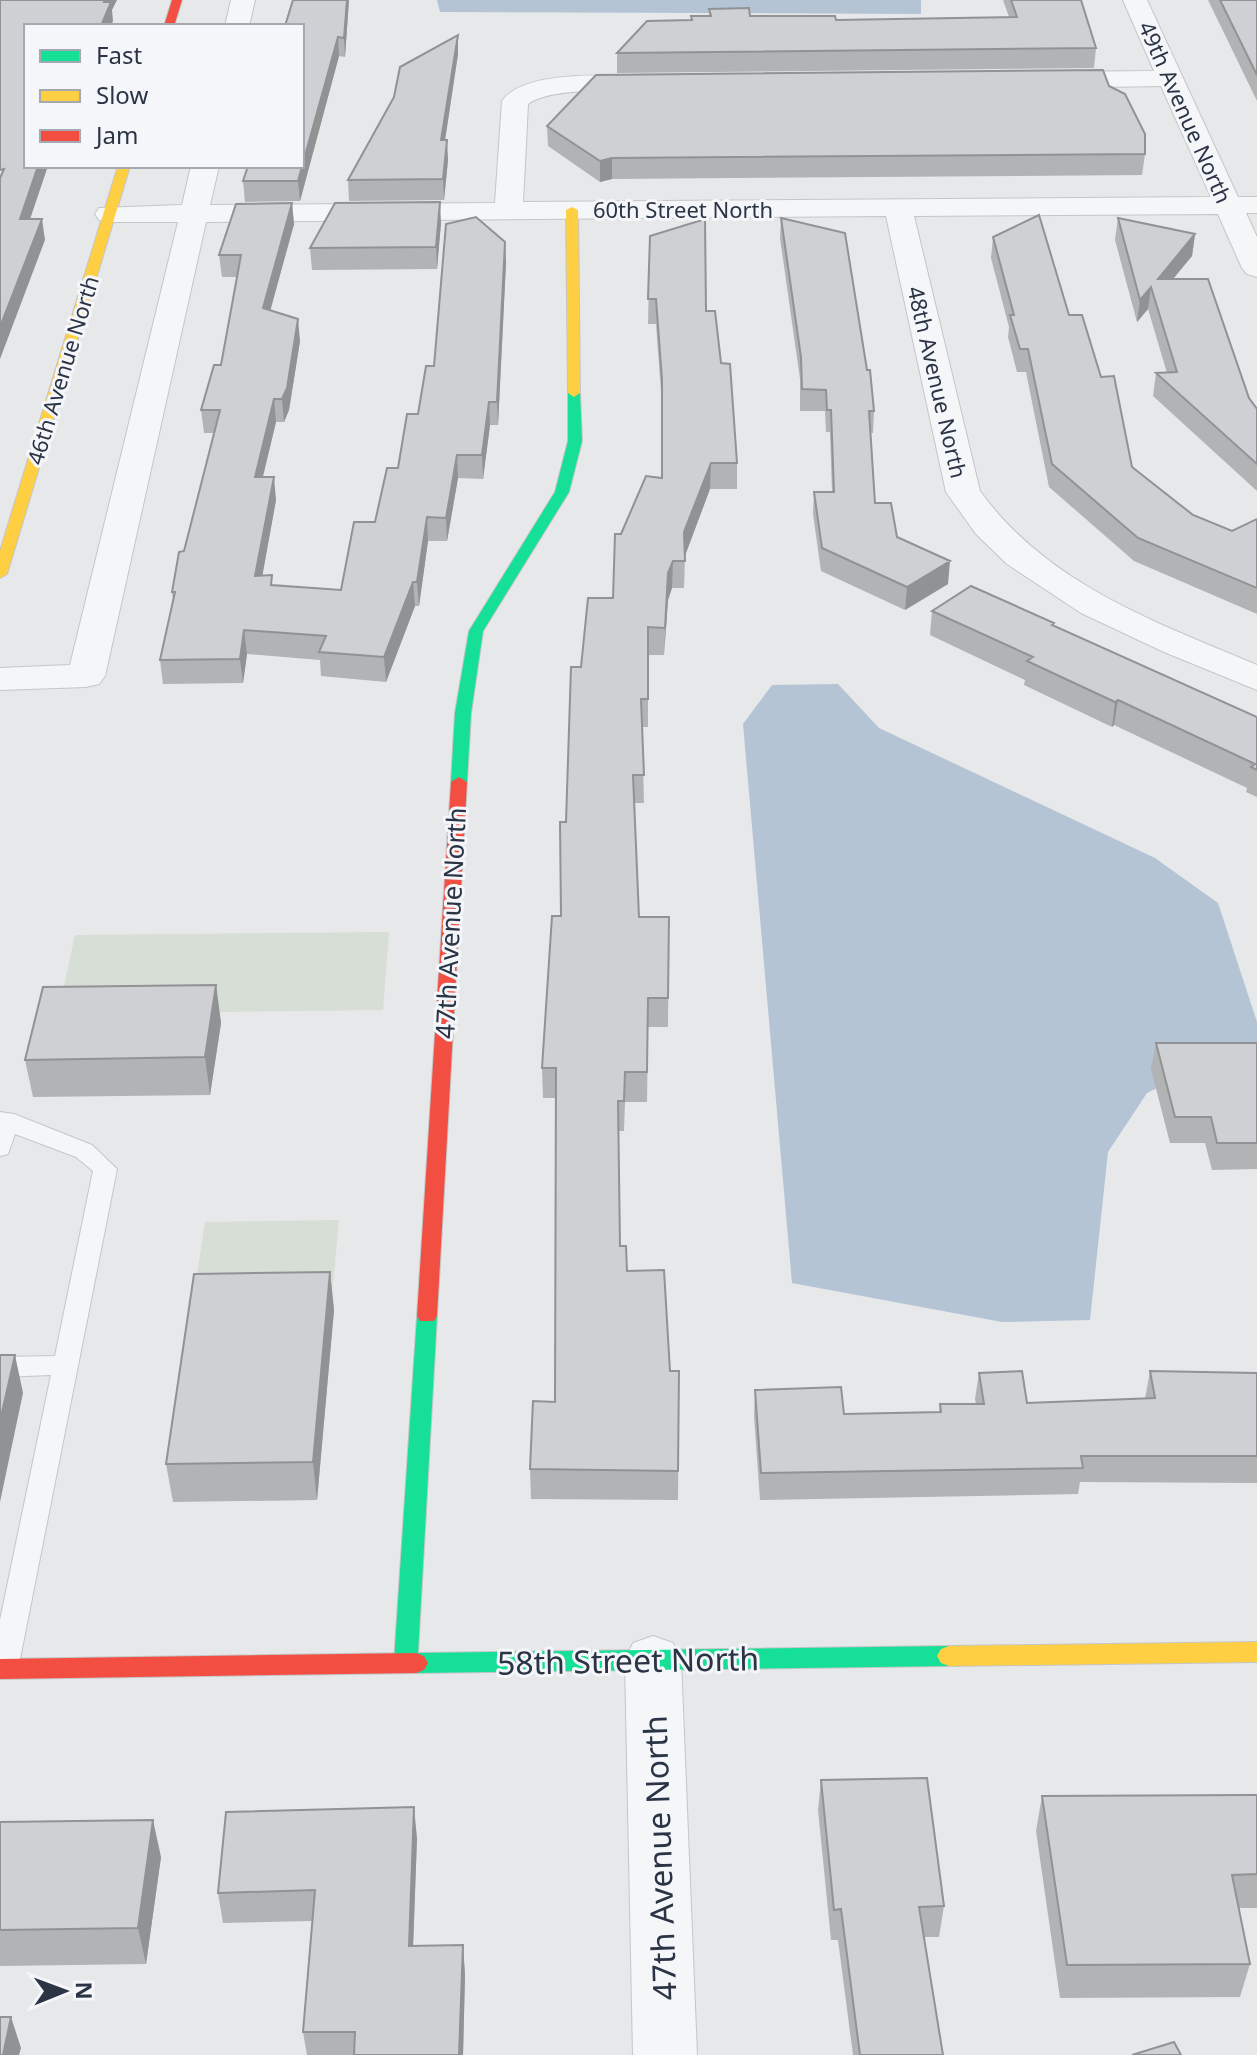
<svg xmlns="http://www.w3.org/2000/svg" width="1257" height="2055" font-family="'Noto Sans',sans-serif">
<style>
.green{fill:#d6ded6}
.water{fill:#b4c4d5}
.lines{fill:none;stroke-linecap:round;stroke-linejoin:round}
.lane-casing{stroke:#c4c6c8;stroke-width:2}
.street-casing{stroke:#c4c6c8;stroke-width:2}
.fast-casing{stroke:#c4c6c8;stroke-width:2}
.slow-casing{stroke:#c4c6c8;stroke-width:2}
.jam-casing{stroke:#c4c6c8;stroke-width:2}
.lane{fill:#f5f6f7;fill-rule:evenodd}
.street{fill:#f5f6f7;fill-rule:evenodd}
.fast{fill:#16e098;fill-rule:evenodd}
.slow{fill:#ffcf43;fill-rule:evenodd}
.jam{fill:#f24e42;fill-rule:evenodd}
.wall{fill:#b1b3b5}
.shaded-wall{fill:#909294}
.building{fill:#ced0d3;stroke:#909294;stroke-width:2}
.labels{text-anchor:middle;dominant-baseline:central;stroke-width:6;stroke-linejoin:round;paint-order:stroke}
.far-street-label{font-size:22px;fill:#2b3445;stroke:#f4f6f9}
.street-label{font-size:26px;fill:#2b3445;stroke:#f4f6f9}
.near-street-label{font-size:32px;fill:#2b3445;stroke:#f4f6f9}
</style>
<rect width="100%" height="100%" fill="#e6e8ea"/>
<path class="green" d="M389,932L383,1010L58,1014L75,935Z
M339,1220L332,1294L194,1295L205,1222Z"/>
<path class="water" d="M437,0H921V14L440,12Z
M838,684L879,728L1155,858L1218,903L1257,1022V1056L1205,1064L1147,1093L1108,1152L1090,1320L1002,1322L792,1283L743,724L772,685Z"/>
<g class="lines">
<g class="lane-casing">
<path id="lane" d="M0,1112L14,1114L92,1145L117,1169L18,1669L14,1677L0,1679V1620L51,1375L0,1377V1357L55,1356L93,1171L76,1157L15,1134L8,1154L0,1156Z"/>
</g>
<g class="street-casing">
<path id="street" d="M231,0H255L249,26H225Z
M1123,0H1147L1238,197H1257V213H1246L1257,237V277L1247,274L1242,268L1218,214L914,216L980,491C1047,584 1155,622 1257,665V690L1164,652L1081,613L1007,564L976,534L946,492L886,216L206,222L105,676L99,684L86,687L0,690V668L70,665L178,222H109L99,220L95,214L99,208L182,205L191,166H219L210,205L495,203L502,101C524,69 612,76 648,76L657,79L661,84L657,89L648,92C615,92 554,86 528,104L523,202L1211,197L1161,86L1045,88L1036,85L1032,80L1036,75L1045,72L1154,71Z
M653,1636L673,1643L681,1660L697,2055H633L625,1660L633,1643Z"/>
</g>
<g class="fast-casing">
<path id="fast" d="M574,389L580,393L582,441L569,492L483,631L471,713L467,782L459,787L453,785L451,782L455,713L469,631L555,492L568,441V393Z
M427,1308L434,1311L437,1316L418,1653L949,1646L957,1649L961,1656L957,1663L949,1666L416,1673L398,1669L394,1662L417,1316L420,1311Z"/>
</g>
<g class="slow-casing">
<path id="slow" d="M118,166H130L7,574L0,578V551Z
M572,207L578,210L580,393L574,397L568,393L566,210Z
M1257,1642V1662L949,1666L941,1663L937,1656L941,1649L949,1646Z"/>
</g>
<g class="jam-casing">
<path id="jam" d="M172,0H182L174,26H164Z
M459,777L467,782L437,1316L434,1321H420L417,1316L451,782Z
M416,1653L424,1656L428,1663L424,1670L416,1673L0,1679V1659Z"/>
</g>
<use href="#lane" class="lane"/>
<use href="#street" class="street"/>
<use href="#fast" class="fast"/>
<use href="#slow" class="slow"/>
<use href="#jam" class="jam"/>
</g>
<path class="wall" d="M349,0L345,57L339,56L300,201L245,202L243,181L302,26Z
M1003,0H1081L1096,48L1094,68L617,73V53L691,20V16H709V9L750,16L836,20L1009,17Z
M1208,0H1257V101Z
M458,54L445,140L448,160L444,200L349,201L348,180Z
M1109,86L1145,154L1142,175L612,179L600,182L548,146L547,126Z
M292,203L294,224L270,310L300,341L289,410L284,422H276L263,477L276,500L262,576L273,585L341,590L375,522L398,468L434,366L505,242L506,263L498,425H490L483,479L458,478L447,541H428L419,606H415L386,682L321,676L320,660L247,654L243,683L163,684L160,660L173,599L172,592L184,551L214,433H204L201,410L221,365L237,277H222L219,255Z
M781,218L867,370L874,411L873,433H871L875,503L897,537L948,584L905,610L821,571L813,514L814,492H832L830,432H826L825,411H800V379L780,238Z
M1118,218L1195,234L1192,256L1172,279L1257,409V491L1153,396L1156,373H1167L1148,309L1137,322L1115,240Z
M441,223L437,269L312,270L310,248Z
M650,236L706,311L721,363L737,463V489H710L685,556L684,588H672L668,600L664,655H648V727H642L644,803H634L639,917H669L668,1027H648L647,1102H625L624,1131H618L620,1246L627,1271L670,1371H679L678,1500L531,1499L530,1469L555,1402L556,1098H543L542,1068L561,916L566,822L581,667L613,598L662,478V405L656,324H648Z
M993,237L1069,315L1101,377L1132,467L1193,515L1232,531L1257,519V614L1134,561L1049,487L1026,372H1017L1008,337L1009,327L991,258Z
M932,611L1054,623V626L1257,717V797L1246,792L1247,788L1114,725L1112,727L1024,685L1025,680L930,635Z
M216,985L221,1023L210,1095L33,1097L25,1060Z
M1156,1043H1257V1169L1212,1170L1205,1143H1170L1151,1069Z
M330,1272L334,1310L317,1500L173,1502L166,1464Z
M1150,1371L1257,1373V1483L1080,1482L1078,1494L760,1500L754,1416L755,1390L844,1414L939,1412L940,1404H976L975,1399L979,1373L1027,1403L1145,1399Z
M821,1780L944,1906L939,1937H924L943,2055H853L838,1940H831L818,1810Z
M1257,1795V1908H1239L1250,1964L1240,1997L1060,1998L1036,1831L1042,1796Z
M0,1822L161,1857L146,1964L0,1966Z
M417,1838L413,1945H463L465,1975L463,2055H307L303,2032L312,1921L223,1923L218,1893Z"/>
<path class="shaded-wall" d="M105,0H117L112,10L113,21L111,26H101Z
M347,0H349L345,57L344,38Z
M458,35V54L442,160L441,140Z
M338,37L339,56L300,201L298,181Z
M447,140L448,160L444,200L443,179Z
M612,158V179L600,182V161Z
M38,166H48L23,240L20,219Z
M440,202L441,223L437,269L436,247Z
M292,203L294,224L265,330L263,308Z
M42,219L45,240L0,359V327Z
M1195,234L1192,256L1155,301L1158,279Z
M505,242L506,263L498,425L497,402Z
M1151,287L1148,309L1137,322L1140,300Z
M298,319L300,341L289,410L284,422L282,399Z
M274,399L276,422L257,500L255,477Z
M489,402L490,425L483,479L482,455Z
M457,455L458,478L447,541L446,518Z
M711,463L710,489L684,558V532Z
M274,477L276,500L258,600L255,576Z
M427,517L428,541L419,606L417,582Z
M673,561L672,588L668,600L664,655L668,573Z
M950,561L948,584L905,610L907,587Z
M413,582L415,606L386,682L384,657Z
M244,630L247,654L243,683L240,659Z
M1118,700L1114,725L1112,727L1115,702Z
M216,985L221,1023L210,1095L205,1057Z
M330,1272L334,1310L317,1500L313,1462Z
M15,1355L23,1393L0,1502V1421Z
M414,1807L417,1838L412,1976L409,1946Z
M153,1820L161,1857L146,1964L138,1928Z
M463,1945L465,1975L463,2055H459Z
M11,2017L21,2048L19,2055H3Z"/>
<path class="building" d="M0,0H105L104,2H111L101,26H26V166H38L20,219H42L0,327V178L4,169L0,170Z
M293,0H347L344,38L338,37L298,181H243L248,166H302V26H285Z
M1011,0H1081L1096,48L617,53L647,21L692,20L691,16H711L709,9L749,8L750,16H835L836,20L1017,17Z
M1220,0H1257V75Z
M458,35L441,140H447L443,179L348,180L394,97L400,67Z
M1103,70L1109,86L1125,94L1145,134V154L612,158L600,161L547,126L596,75Z
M440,202L436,247L310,248L335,203Z
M292,203L263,308L298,319L287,388L282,399H274L255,477H274L255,576L272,575L271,585L341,590L354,522H375L387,468H398L407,414H418L426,366H434L446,224L476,217L505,242L497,402H489L482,455H457L446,518L427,517L417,582H413L384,657L319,652L326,636L244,630L240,659L160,660L175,592H172L179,552L184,551L220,410H201L214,365H221L241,255H219L236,204Z
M1039,215L1069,315H1082L1101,377L1114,376L1132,467L1193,515L1232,531L1257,519V588L1138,538L1052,464L1028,349H1020L1010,315H1014L993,237Z
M781,218L845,233L867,370H870L874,411H869L875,503H891L897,537L950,561L907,587L822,548L814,492H834L831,410H827L826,390L802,389L801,357Z
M1118,218L1195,234L1158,279H1208L1249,398L1257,409V464L1156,373L1177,372L1151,287L1140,300Z
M705,219L706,311H715L721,363L730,364L737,463H711L684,532L685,561H673L668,573L665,628L648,627V699H641L644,775H633L639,917H669L668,998H648L647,1072H625L624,1101H618L620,1246H626L627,1271L664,1270L670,1371H679L678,1471L530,1469L533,1401L555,1402L556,1068H542L552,916H561L560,822H566L571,667H581L588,598H613L615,534H621L646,476L662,478V380L656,299H648L650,236Z
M971,586L1054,623L1052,625L1257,717V770L1251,767L1255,764L1118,700L1115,702L1027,661L1033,657L932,611Z
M216,985L205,1057L25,1060L43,987Z
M1156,1043H1257V1143H1217L1211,1117H1175Z
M330,1272L313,1462L166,1464L194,1274Z
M0,1355H15L0,1421Z
M1022,1371L1027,1403L1155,1398L1150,1371L1257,1373V1456H1081L1083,1468L761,1473L755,1390L841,1387L844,1414L941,1412L940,1404H984L979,1373Z
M927,1778L944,1906L919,1907L943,2055H860L841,1909L834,1910L821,1780Z
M1250,1795H1257V1874L1232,1875L1250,1964L1067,1965L1042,1796Z
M414,1807L409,1946L463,1945L459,2055H354L355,2032H303L315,1890L218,1893L226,1812Z
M153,1820L138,1928L0,1930V1822Z
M0,2017H11L3,2055H0Z
M1174,2042L1181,2055H1132Z"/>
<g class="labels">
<g class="far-street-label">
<text transform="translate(1186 112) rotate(66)">49th Avenue North</text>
<text x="683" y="209">60th Street North</text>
<text transform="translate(62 370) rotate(-73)">46th Avenue North</text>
<text transform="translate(938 382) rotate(77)">48th Avenue North</text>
</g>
<g class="street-label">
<text transform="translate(450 923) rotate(-87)">47th Avenue North</text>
</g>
<g class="near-street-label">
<text transform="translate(628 1660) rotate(-1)">58th Street North</text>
<text transform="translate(659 1858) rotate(-92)">47th Avenue North</text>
</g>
</g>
<rect x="24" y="24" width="280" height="144" fill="#f4f6f9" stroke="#a4a8b1" stroke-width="2"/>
<rect x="40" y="50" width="40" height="12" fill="#16e098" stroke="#a4a8b1" stroke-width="2"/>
<text x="96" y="64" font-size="24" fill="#2b3445">Fast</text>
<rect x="40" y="90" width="40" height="12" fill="#ffcf43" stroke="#a4a8b1" stroke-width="2"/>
<text x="96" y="104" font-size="24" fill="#2b3445">Slow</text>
<rect x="40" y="130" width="40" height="12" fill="#f24e42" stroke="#a4a8b1" stroke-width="2"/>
<text x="96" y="144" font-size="24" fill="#2b3445">Jam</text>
<g transform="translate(64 1991) rotate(89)" stroke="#f4f6f9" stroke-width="6" paint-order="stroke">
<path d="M0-6L14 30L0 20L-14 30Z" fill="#2b3445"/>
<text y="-12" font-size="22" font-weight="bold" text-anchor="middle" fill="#2b3445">N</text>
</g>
</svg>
